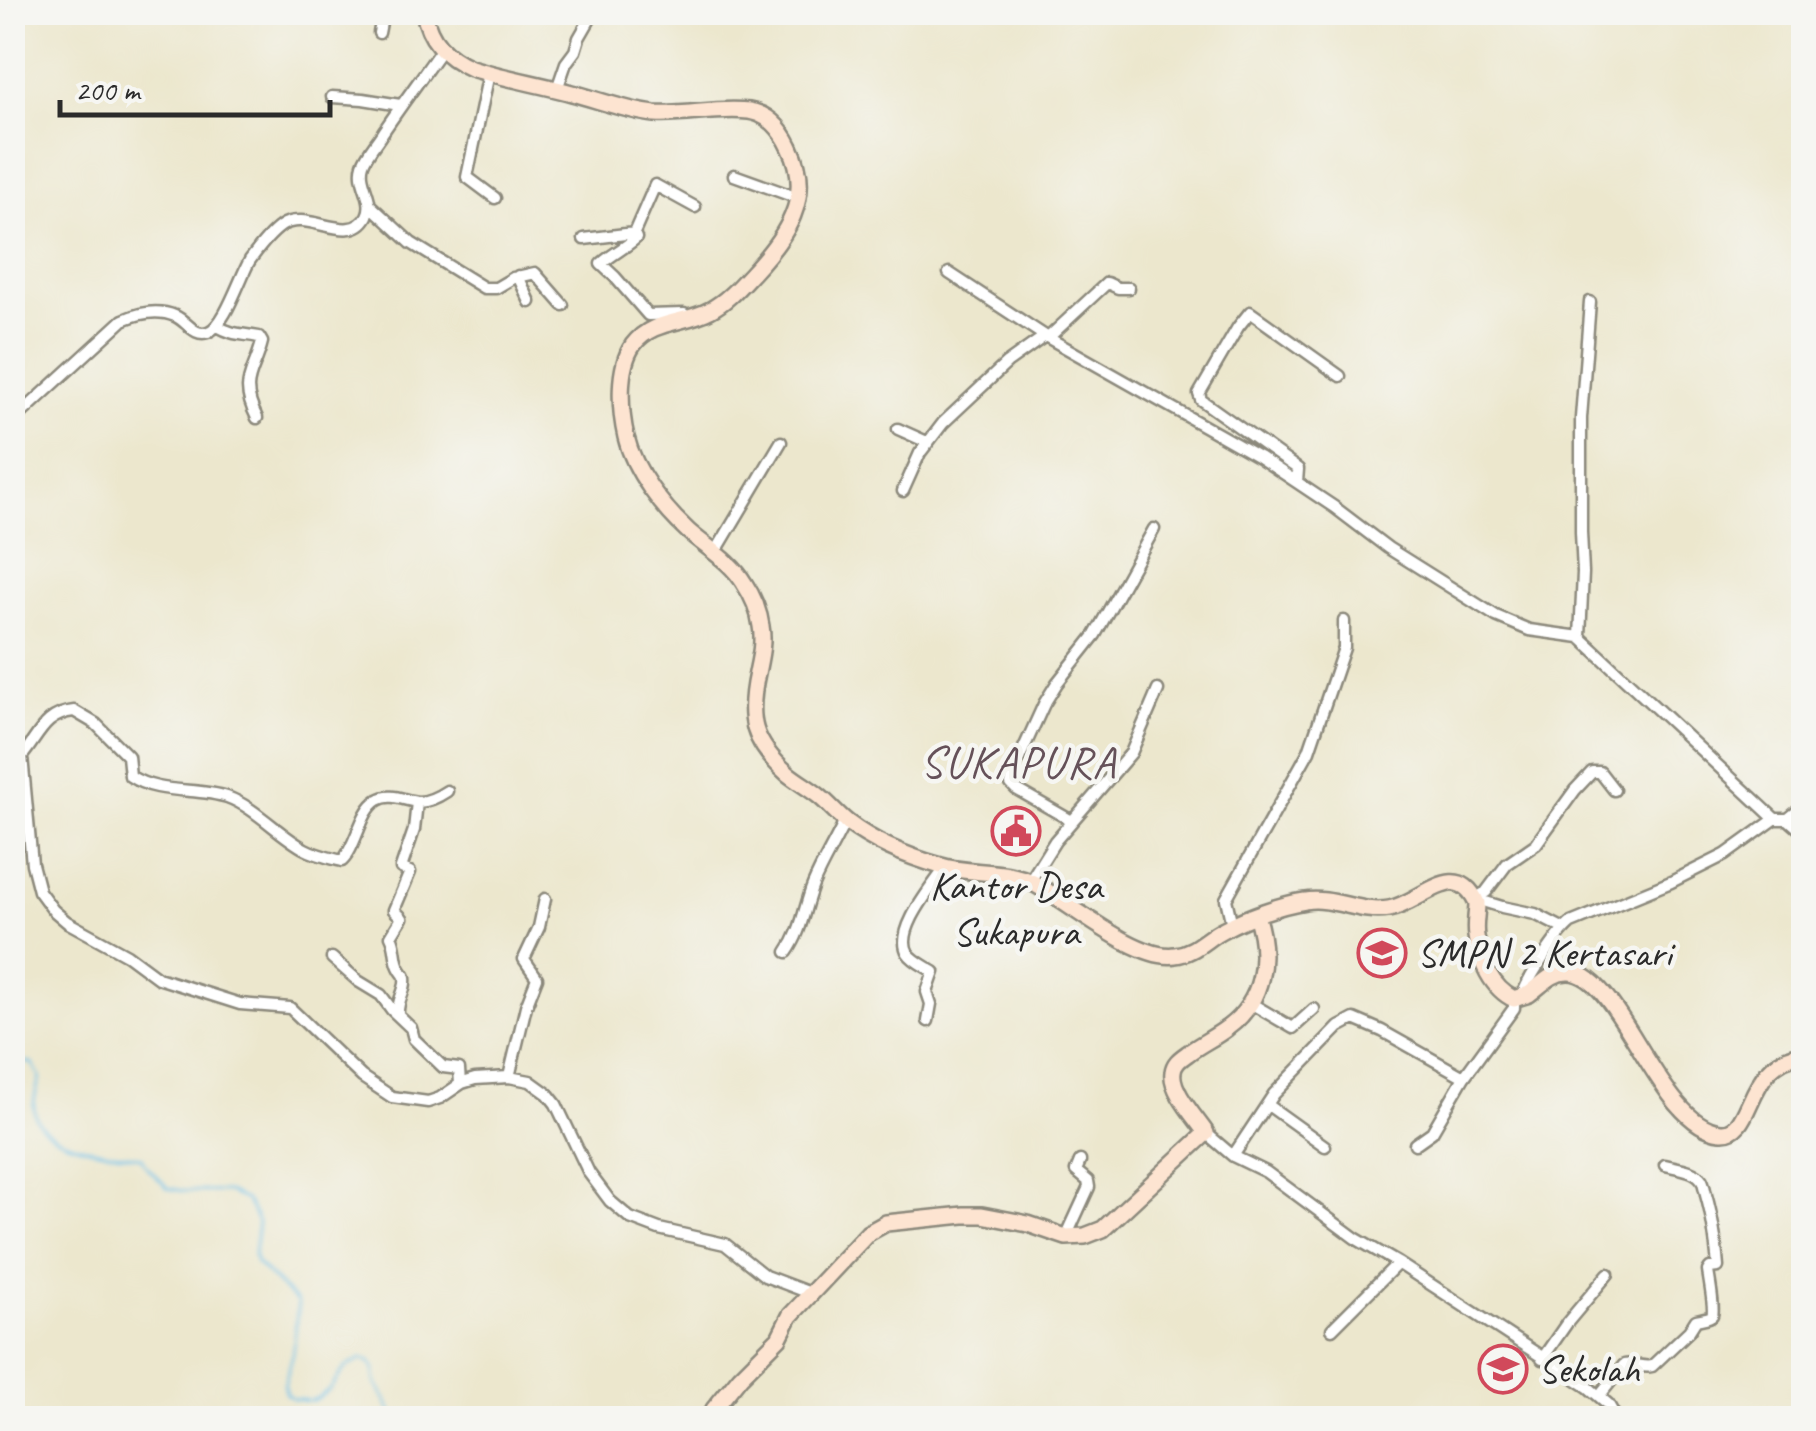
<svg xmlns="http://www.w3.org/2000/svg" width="1816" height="1431" font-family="Caveat,sans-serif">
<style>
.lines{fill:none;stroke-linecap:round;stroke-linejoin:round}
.stream{stroke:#6bc0e8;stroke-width:2.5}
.street-casing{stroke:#8c897c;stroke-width:15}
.secondary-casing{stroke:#8c897c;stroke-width:20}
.street{stroke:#fff;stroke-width:10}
.secondary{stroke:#fde4d1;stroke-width:15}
.labels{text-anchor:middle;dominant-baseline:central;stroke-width:9;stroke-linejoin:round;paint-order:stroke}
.poi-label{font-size:40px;fill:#2b2b2b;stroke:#f6f6f2;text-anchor:start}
.quarter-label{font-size:45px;letter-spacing:2.5px;fill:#655159;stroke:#f6f6f2}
</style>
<rect width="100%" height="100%" fill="#f6f6f2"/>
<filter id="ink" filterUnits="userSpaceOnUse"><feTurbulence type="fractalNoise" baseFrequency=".01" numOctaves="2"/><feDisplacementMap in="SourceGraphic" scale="20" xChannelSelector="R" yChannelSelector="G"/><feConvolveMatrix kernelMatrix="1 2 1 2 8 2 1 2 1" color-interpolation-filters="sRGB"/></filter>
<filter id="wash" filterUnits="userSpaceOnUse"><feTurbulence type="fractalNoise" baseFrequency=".0048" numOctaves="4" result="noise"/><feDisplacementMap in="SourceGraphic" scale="40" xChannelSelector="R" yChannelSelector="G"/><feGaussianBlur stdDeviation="2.25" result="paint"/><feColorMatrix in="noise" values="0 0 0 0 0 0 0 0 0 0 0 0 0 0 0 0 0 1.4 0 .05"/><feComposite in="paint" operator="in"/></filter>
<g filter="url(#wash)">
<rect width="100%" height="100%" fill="#ece7cd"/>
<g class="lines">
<path class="stream" d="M12,1060L32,1063L40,1077C38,1086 33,1099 34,1108C36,1148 112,1151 141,1157L145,1165L168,1188L184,1191L228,1192L246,1200L258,1222L254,1254L256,1263L298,1303L293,1354L284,1386L287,1394L293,1399L310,1401L318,1398L331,1388L346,1367L362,1359L370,1362L374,1368L376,1382L395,1418"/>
</g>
</g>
<g filter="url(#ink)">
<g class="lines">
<g class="street-casing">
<path id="street" d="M379,33L383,12
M489,73L467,177L495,198
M557,89L566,63L575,51L579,38L594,12
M332,97L363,99L400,105
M734,175L798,198
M370,205L411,243L484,288H496L513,278L535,273L563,305
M634,233L655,185L695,207
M584,239L634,233L636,238C625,248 612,254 601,264L615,277L648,315L684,314
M949,273L1045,336
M518,276L530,302
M217,326C235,336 240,333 259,337L262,342C254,375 238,381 257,418
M1049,337L1107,283L1118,288H1129
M12,422L123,320C139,313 158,309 175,316C187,321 194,337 208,332C225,326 240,277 250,260C258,249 270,234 281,226C307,208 350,247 367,216C376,199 357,183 363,164C367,153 377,142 383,132C402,104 422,77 441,50
M898,429L927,442
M1297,482L1298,469L1201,400L1199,394L1238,327L1250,312L1340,376
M903,491L920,453L943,423L1007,363L1045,336L1259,457L1334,507L1388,548L1496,616L1529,630L1580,637L1775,819L1725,855L1671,882L1571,923C1557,934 1528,978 1522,996
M715,553L781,442
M1580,637L1583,573L1581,532V418L1590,302
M12,749L22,756L32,864L39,891L53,910L67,922L127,955L158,978L240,1004L290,1008L362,1077L392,1097L428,1102L440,1098L462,1083L475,1079L509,1077L530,1081L548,1094L556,1104L589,1173L610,1201L630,1218L659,1229L725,1244L765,1276L810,1293
M22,756C39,736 44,714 74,711L96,724L128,756L130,776C158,795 197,787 227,797C255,807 279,835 305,849C316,855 330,858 342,861C357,846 360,811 378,800C391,792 405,801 418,802C429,802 438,797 447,791
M1775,819H1788L1804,833
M1788,819L1804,806
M1072,821L1016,789L1011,784L1013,772L1044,704L1057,683L1095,635L1154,529
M1030,881L1055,841L1131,753L1158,690
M1476,898L1486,892L1507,864L1536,844L1575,790L1592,772H1600L1614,790
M1476,899L1502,907L1535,914L1564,929
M1232,925L1226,899L1309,751L1344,648V621
M787,952C802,931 804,908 813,885C822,863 835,843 845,821
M332,958L358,981L381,995L392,1010L411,1028L414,1039L443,1067L459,1069L460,1084
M1252,1004L1293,1028L1314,1009
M398,1014C397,1001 404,994 405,983C406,973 403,976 399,967C394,957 397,947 391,936L402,918L394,910L410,872L401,868L414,830L417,802
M928,1021L931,1004L927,992L934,972C925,966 913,961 908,953C894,931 933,886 945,868
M509,1077L526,1006L537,978L524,959L539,927L545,899
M1268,1105L1325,1146
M1206,1133L1233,1156L1266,1172L1355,1238L1398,1263L1588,1387L1608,1404L1616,1418
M1415,1144L1432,1132L1464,1077L1514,1008V999
M1233,1156L1274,1094L1339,1027L1354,1019L1382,1031L1464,1077
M1066,1237L1089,1187L1088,1181L1076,1171L1080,1161
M1332,1329L1398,1263
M1542,1359L1567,1323L1608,1274
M1599,1396L1624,1365C1633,1363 1643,1368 1652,1366L1689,1331L1696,1320C1699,1319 1710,1318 1712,1315C1715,1309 1709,1279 1708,1271L1710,1268L1718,1267C1716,1243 1713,1219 1706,1195C1706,1194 1703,1181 1702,1180C1695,1169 1676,1168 1665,1165"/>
</g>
<g class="secondary-casing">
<path id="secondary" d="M424,12C429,40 445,57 471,68C504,78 538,84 572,93C599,100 627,111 655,114C686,116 718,107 749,111C769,114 782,130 790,147C815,197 785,238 752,273C739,287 727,301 710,310C685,324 652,319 633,345C617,368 620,411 626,437C634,471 663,508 688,531C707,548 731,561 744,583C752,595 759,611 761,626C764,642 760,658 757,673C747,719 752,742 788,774C798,782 809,788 819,796C829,804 837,814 847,822C873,842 909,857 941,866C971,875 1004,868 1033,883C1069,902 1137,961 1175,955C1195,953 1207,937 1224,929C1247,917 1279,905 1305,901C1332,896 1361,914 1389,909C1421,903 1457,857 1477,903C1477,914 1474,925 1476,936C1479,960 1492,989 1514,999C1516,998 1527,995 1529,994C1542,985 1551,972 1568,972C1620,971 1659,1127 1721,1132C1756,1135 1743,1061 1804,1054
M717,1418L713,1413L714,1409L740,1377L779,1338L790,1316L868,1233L886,1223L964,1215H982L1028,1224L1066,1237L1085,1236L1103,1229L1206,1133C1196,1118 1170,1090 1173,1072C1174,1063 1180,1059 1187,1054C1200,1044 1214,1038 1227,1028C1264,1001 1270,957 1256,915"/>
</g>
<use href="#street" class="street"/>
<use href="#secondary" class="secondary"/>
</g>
</g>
<defs>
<g id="civic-ring" transform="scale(2.5)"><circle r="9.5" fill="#f6f6f2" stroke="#d1495b" stroke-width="1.5"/><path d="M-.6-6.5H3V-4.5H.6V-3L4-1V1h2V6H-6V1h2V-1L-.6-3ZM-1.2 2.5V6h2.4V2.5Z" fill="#d1495b"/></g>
<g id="school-ring" transform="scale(2.5)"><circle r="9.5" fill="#f6f6f2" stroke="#d1495b" stroke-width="1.5"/><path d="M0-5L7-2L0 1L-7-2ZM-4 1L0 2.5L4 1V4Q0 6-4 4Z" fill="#d1495b"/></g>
</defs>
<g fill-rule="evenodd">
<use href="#civic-ring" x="1016" y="831"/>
<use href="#school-ring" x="1382" y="953"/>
<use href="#school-ring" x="1503" y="1369"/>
</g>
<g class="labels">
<g class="poi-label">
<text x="1016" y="886" text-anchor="middle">Kantor Desa<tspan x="1016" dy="46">Sukapura</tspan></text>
<text x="1417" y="953">SMPN 2 Kertasari</text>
<text x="1538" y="1369">Sekolah</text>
</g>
<g class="quarter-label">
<text x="1019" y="762">SUKAPURA</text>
</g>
</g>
<rect width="1816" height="1431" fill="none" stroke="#f6f6f2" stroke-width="50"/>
<path d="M60 100v15h270v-15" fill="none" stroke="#2b2b2b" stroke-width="5"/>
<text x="75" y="100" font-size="30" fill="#2b2b2b" stroke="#f6f6f2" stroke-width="8" paint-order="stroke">200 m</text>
</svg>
